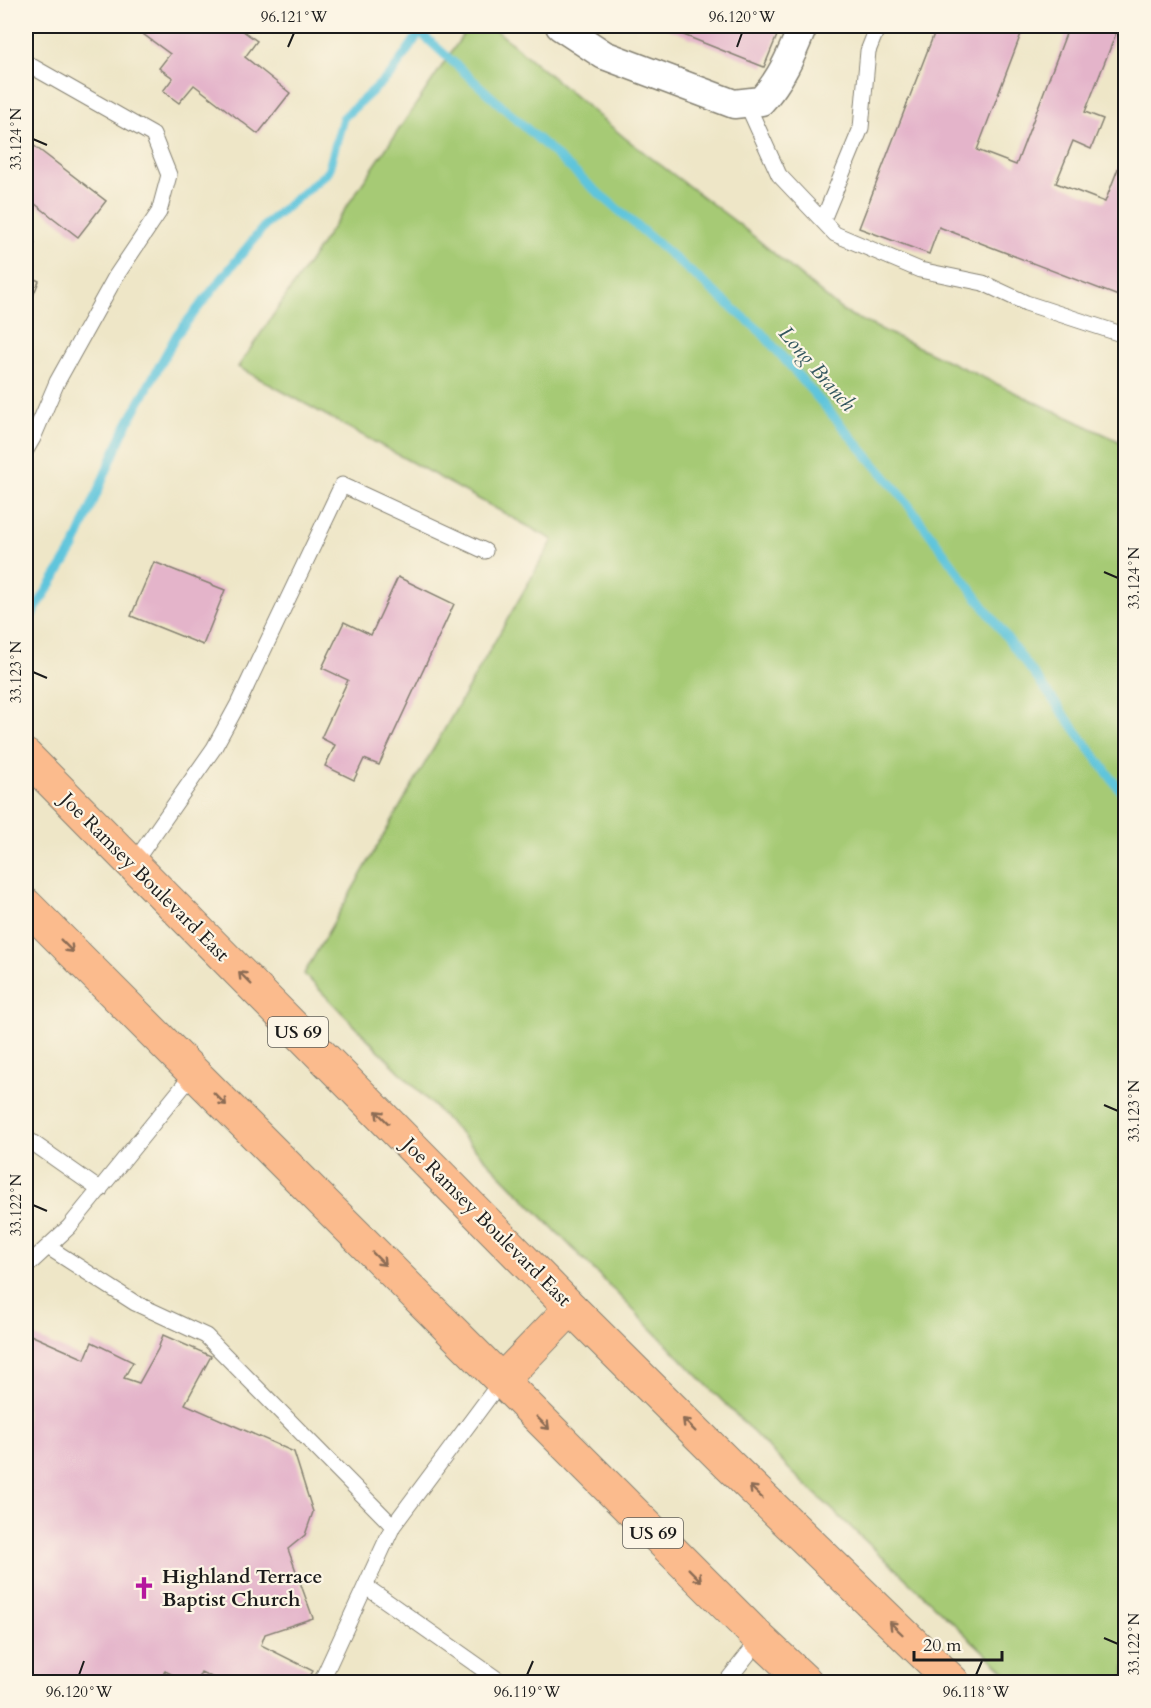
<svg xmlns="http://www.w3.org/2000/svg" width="1151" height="1708" font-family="Cardo,serif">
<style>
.green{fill:#a6ca74;stroke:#617348;stroke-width:1.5}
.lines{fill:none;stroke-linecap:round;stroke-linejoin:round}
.stream{stroke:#5fc5dc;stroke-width:9}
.building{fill:#e4b4ca}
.lane-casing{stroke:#858172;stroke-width:17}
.street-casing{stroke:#858172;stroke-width:31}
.highway-casing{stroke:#858172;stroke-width:35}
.path{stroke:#858172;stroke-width:4;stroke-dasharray:1.5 4.5;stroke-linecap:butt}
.lane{stroke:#fff;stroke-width:15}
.street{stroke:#fff;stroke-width:28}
.highway{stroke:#fbbb8d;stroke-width:33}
.oneway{stroke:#8c6c54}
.ticks{fill:none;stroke:#1c1c1c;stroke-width:2}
.labels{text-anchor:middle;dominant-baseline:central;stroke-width:4.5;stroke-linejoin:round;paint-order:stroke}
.shield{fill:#fcf5e5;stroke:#5f5d58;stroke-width:1.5}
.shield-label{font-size:18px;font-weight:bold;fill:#1c1c1c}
.street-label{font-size:20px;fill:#1c1c1c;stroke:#fcf5e5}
.poi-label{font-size:20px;font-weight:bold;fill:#1c1c1c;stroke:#fcf5e5;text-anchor:start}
.water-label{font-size:21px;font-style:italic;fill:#33575f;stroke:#fcf5e5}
.neatline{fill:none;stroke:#1c1c1c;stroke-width:2}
.ticks-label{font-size:15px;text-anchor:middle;fill:#1c1c1c}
</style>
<rect width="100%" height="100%" fill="#fcf5e5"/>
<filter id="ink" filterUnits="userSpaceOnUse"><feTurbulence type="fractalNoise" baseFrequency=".0167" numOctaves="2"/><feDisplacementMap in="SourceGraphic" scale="12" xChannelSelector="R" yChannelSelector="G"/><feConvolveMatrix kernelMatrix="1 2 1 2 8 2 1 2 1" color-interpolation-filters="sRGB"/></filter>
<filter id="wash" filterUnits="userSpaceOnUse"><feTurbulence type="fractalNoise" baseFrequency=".008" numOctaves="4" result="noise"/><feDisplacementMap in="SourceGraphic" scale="24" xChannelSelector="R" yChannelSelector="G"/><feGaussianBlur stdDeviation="1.35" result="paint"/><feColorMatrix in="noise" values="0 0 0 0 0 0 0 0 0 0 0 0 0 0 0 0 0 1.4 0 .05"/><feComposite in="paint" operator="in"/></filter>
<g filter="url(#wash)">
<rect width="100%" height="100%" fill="#eee6c7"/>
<path class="green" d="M469,26H491L625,138L740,225L844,312L1125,444V1682H1016L791,1471L304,974L553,540L238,367Z"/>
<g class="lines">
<path class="stream" d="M413,26L588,184L761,332L901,495L1126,798
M26,624L74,547L123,432L177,334L266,224L328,172L343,118L392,73L420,32"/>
</g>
<g id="blocks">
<path class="building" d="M132,26H236L257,41L245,57L290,93L258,134L194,85L179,103L163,91L173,78L159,68L170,54Z
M661,26H781L764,67Z
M937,26H1024L977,150L1016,165L1069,26H1119L1085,112L1103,119L1091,149L1073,141L1056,183L1105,202L1126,148V299L939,227L929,254L859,228Z
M33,145L106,201L78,237L26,197V154Z
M26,239L35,243L26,265Z
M26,275L39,281L26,314Z
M154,562L225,590L203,645L131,616Z
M398,577L454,604L379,765L364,759L354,780L325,766L335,745L321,738L348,680L322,668L344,622L371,635Z
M26,1333L85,1359L92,1342L133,1362L124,1378L139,1383L158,1349L163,1335L211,1356L185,1404L294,1452L313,1512L305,1535L288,1549L313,1618L265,1634L261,1645L313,1671L307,1682H222L201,1672L196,1682H188L165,1671L159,1682H26Z"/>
</g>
</g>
<g filter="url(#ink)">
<use href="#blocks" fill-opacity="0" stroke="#858172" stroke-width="1.5"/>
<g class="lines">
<g class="lane-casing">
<path id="lane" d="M26,63L153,135L169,175L159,212L116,276L57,382L33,438L26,450
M746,102L779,175L835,234L920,270L983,283L1026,303L1118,333L1126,330
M823,220L861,128L868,51L878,26
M133,864L214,748L238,704L342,485L485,551
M26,1138L100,1190
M48,1247L135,1303L206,1336L393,1526
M26,1267L69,1227L194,1073
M365,1586L501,1682
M321,1682L393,1526L501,1381
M726,1682L760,1639"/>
</g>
<g class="street-casing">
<path id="street" d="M560,26L604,55L734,104L761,101C782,79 792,53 803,26"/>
</g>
<g class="highway-casing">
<path id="highway" d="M26,756L571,1308L730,1466L953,1682
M26,905L760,1639L806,1682
M501,1381L571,1308"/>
</g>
<path class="path" d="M165,1671L171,1682"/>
<use href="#lane" class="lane"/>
<use href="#street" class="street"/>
<use href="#highway" class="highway"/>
</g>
<defs><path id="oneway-shaft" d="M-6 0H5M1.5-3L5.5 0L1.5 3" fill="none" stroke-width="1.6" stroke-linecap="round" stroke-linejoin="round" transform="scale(1.5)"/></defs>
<g class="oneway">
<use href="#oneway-shaft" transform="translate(67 946) rotate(45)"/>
<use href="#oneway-shaft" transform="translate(245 978) rotate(-135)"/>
<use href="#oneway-shaft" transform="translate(220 1099) rotate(45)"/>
<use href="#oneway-shaft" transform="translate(382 1117) rotate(-135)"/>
<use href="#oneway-shaft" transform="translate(379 1259) rotate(45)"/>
<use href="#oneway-shaft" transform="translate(543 1423) rotate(45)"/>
<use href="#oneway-shaft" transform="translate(689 1425) rotate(-135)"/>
<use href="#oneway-shaft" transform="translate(756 1492) rotate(-136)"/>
<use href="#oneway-shaft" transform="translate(695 1575) rotate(45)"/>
<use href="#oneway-shaft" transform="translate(896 1628) rotate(-136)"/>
</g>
</g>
<path class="ticks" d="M288,47L294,33M737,47L742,33M33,139L47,145M1104,572L1118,578M33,672L47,678M1104,1105L1118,1111M33,1205L47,1211M1104,1638L1118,1644M79,1675L84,1661M527,1675L533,1661M976,1675L982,1661"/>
<defs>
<g id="church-bare" transform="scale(1.8)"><path d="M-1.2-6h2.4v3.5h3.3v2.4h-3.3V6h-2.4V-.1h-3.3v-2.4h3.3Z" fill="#b5179e" stroke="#fcf5e5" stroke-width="2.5" paint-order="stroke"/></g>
</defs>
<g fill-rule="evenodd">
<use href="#church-bare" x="144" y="1588"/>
</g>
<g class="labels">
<g class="shield">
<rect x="268" y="1017" width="60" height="30" rx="4.5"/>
<rect x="623" y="1518" width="60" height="30" rx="4.5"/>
</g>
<g class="shield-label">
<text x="298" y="1032">US 69</text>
<text x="653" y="1533">US 69</text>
</g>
<g class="street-label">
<text transform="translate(145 877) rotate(45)">Joe Ramsey Boulevard East</text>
<text transform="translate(487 1222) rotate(45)">Joe Ramsey Boulevard East</text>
</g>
<g class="poi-label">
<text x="162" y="1576">Highland Terrace<tspan x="162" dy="23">Baptist Church</tspan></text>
</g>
<g class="water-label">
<text transform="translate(817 369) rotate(49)">Long Branch</text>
</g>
</g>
<rect width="1151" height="1708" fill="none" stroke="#fcf5e5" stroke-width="66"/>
<path d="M914 1651v9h88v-9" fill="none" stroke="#1c1c1c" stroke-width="3"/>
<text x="923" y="1651" font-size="18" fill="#1c1c1c" stroke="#fcf5e5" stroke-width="4.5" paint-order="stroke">20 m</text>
<rect x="33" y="33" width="1085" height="1642" class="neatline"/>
<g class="ticks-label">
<text x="294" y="22">96.121°W</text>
<text x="742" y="22">96.120°W</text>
<text transform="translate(16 139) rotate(-90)" y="5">33.124°N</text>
<text transform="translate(1134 578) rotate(-90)" y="5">33.124°N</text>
<text transform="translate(16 672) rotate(-90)" y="5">33.123°N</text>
<text transform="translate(1134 1111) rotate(-90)" y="5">33.123°N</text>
<text transform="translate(16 1205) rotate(-90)" y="5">33.122°N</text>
<text transform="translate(1134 1644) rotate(-90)" y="5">33.122°N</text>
<text x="79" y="1697">96.120°W</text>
<text x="527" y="1697">96.119°W</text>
<text x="976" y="1697">96.118°W</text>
</g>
</svg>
